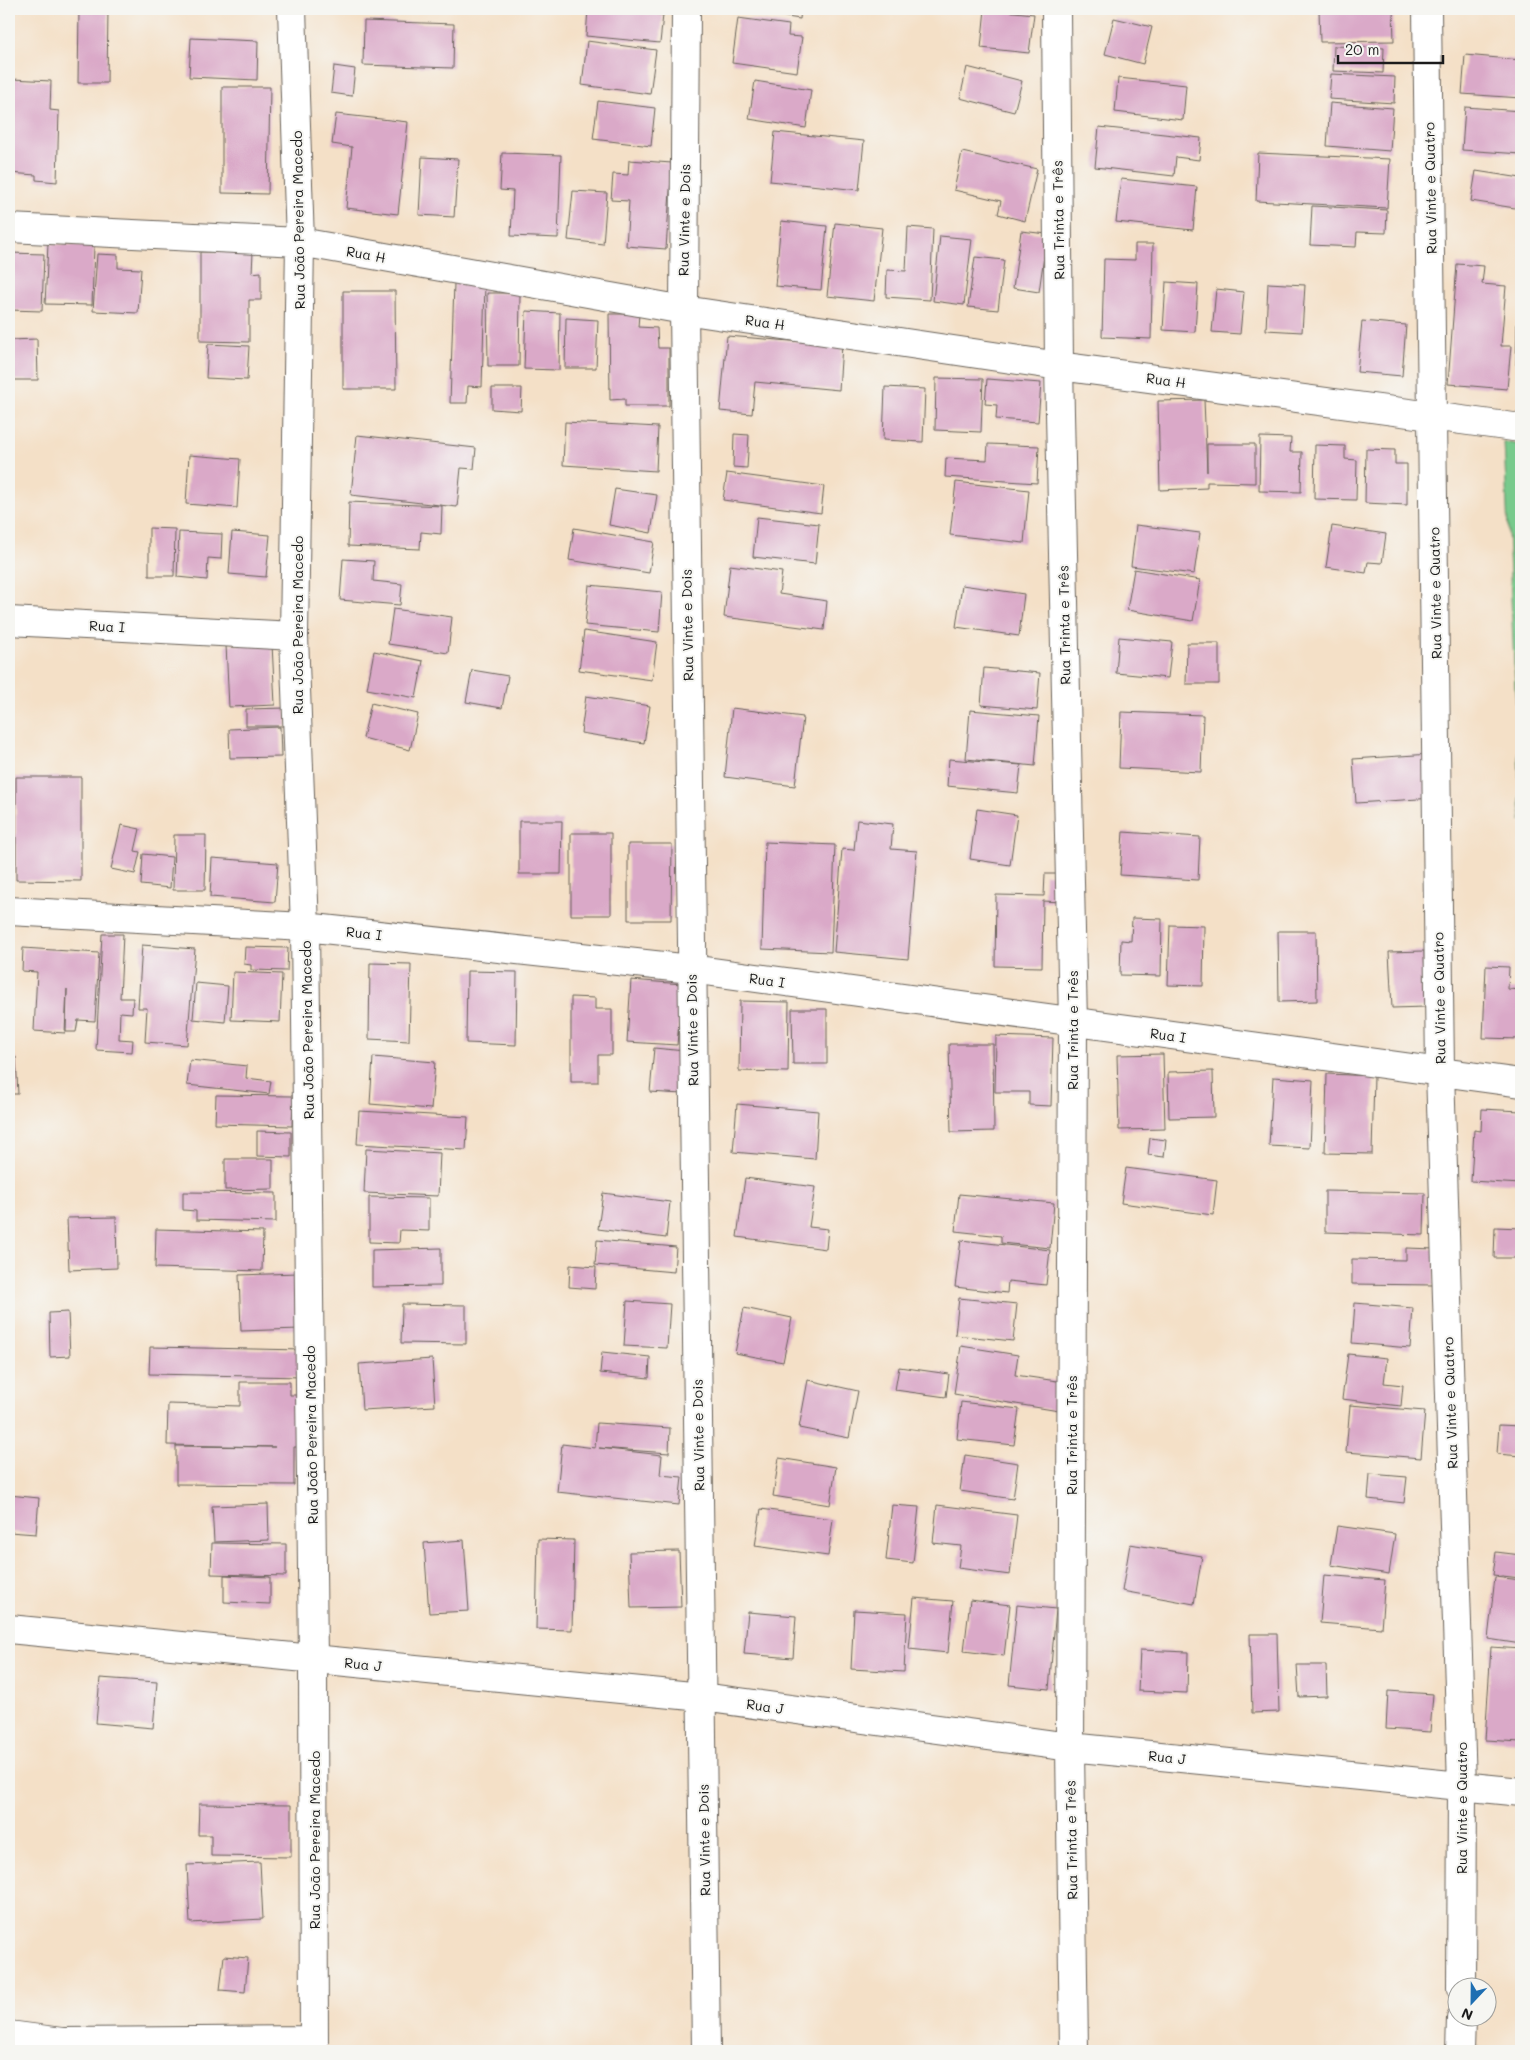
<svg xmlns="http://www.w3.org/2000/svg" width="1530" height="2060" font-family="Mali,sans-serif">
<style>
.green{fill:#78ca8c;stroke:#4a7354}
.building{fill:#daa9c8}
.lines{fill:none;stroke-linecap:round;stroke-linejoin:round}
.minor-casing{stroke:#686158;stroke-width:30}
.minor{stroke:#fff;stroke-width:28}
.labels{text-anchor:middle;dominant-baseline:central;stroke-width:4;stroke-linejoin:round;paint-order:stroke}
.street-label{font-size:14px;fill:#1c1c1c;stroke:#f6f6f2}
</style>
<rect width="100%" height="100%" fill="#f6f6f2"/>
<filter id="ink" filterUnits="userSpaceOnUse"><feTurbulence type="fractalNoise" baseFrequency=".02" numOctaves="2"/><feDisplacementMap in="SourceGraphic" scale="10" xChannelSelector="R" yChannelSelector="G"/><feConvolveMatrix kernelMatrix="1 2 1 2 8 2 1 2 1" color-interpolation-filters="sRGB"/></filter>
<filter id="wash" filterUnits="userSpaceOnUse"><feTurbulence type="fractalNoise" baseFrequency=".0096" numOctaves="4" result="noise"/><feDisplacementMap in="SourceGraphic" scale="20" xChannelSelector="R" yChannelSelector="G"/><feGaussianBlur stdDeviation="1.12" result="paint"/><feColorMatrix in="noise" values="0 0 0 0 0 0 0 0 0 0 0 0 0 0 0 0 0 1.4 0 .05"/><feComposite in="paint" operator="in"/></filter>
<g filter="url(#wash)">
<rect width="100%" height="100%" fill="#f4e0c7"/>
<path class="green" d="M1504,442L1521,445V821Z"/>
<g id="blocks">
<path class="building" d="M79,9H108L107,83H78Z
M588,9L663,15L660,43L586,36Z
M735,9H801L800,19Z
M985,9L1034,14L1029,53L981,48Z
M1319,9H1393L1394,41L1320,42Z
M738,18L789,25L788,36L802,37L797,72L732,63Z
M1114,18L1152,27L1143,64L1105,54Z
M364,21L454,24L453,68L363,65Z
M191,38L258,41L257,80L189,77Z
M587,41L656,50L650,94L582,85Z
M1334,46L1384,48L1383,73L1333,71Z
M1465,55L1521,60V98L1462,94Z
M334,66L355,69L352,96L331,93Z
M967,67L1022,81L1014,112L960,98Z
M1331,74L1395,77L1394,103L1329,99Z
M1118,78L1186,85L1183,120L1115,112Z
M12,79L51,81L50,110L59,111L57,182L36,180V175L9,173Z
M755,81L811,90L806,128L749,119Z
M222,87H270L268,194L222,193Z
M598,101L655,108L651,146L593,139Z
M1330,103L1393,108L1390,151L1327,146Z
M1465,107L1521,111V154L1462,150Z
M336,114L408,122L398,214L346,208L352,147L332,144Z
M1099,127L1201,138L1199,160L1176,157L1174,176L1095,167Z
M775,132L864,141L859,190L770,181Z
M962,152L1037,169L1025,221L998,214L1001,201L954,190Z
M502,153L561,155L558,238L511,236L513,191L500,190Z
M1258,153L1390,159L1387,208L1256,201Z
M422,157L458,159L454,217L419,215Z
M629,160L672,163L666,249L626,246L629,201L611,200L613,174L628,175Z
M1476,171L1521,178V209L1471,201Z
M1121,179L1197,187L1193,230L1116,222Z
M573,191L607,193L603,244L568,240Z
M1312,206L1387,210L1386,233L1357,232L1356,247L1310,245Z
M781,221L827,226L821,290L775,286Z
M835,223L882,228L874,301L827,296Z
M908,227L933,229L930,300L886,297L887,270L906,271Z
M1021,231L1047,234L1039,292L1013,288Z
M940,236L972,239L964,305L933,301Z
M48,244L94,246L92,305L45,304Z
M1135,244H1153L1151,339L1102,337L1104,259L1135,260Z
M200,252H253L252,273L261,272V300H249V342L200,341Z
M9,253L44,254L42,311L9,310Z
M97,254L118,255V268L141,269L138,313L93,311Z
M975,257L1004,260L998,310L968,307Z
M1457,264L1484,266L1482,284L1506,286L1501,346H1511L1507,389L1448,384Z
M1166,282L1198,284L1195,332L1163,330Z
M454,283L485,284L482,387L468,386L467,403H450Z
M1268,283L1305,285L1302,332L1266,330Z
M1216,289L1244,292L1240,334L1212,332Z
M343,291H395L396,389H343Z
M487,293H520L519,366H488Z
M526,311L560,313L559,370L524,369Z
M609,314H639L638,327L657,328L658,348H669V406H625V399L610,400Z
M1517,316H1521V365H1516Z
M566,318L598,320L596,368H565Z
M1362,321L1406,325L1402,376L1357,372Z
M727,336L842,345L839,390L755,382L752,414L720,411Z
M37,339L38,380H9V340Z
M208,344L249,346L247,380L206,378Z
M936,378L983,379L981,432L935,430Z
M987,379L1041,383L1038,422L996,419L997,405L985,404Z
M885,387L925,389L923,442L883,440Z
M492,388H522L521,411L492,409Z
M1204,400L1207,472V444H1255V483L1207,482V488L1160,490L1158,401Z
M565,422L658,427L656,471L563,465Z
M734,434L749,435L747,468L733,467Z
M357,435L476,448L474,469L461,468L457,507L351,495Z
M1260,437L1291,438L1290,452H1302L1301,492L1259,491Z
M988,444L1039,446L1037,483L945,477L946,458L987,460Z
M1315,445L1345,446V459L1357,460L1356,500L1314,499Z
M1366,449L1395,450V464H1407V505L1365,503Z
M189,455L240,459L237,508L186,504Z
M727,473L824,486L821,513L723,500Z
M956,482L1029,490L1024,543L950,535Z
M615,489L657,495L651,533L609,525Z
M349,502L442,506L441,534L421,532L420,549L348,546Z
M757,517L819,524L815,564L753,557Z
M1136,525L1200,533L1194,574L1131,566Z
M1332,526L1386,534L1382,563L1368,562L1366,573L1326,567Z
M149,528L175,529L174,576H149Z
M574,528L654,542L649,573L569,560Z
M179,532L222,534L221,559L208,558L207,580L177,577Z
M232,532L270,535L266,577L229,574Z
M343,559L374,561L373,581L402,584L400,605L340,600Z
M730,565L782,572L779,594L827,601L824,630L724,617Z
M1134,569L1200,580L1193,621L1127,610Z
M589,585L662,592L659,632L585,625Z
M962,585L1024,594L1019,636L956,627Z
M393,609L452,617L448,653L388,644Z
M584,631L657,642L652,680L579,670Z
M1119,637L1172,642L1168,678L1116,673Z
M1187,643H1219V684H1186Z
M272,644L275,705L229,707L226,645Z
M374,651L423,661L416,698L367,689Z
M984,668L1040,673L1037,710L981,705Z
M472,670L508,676L502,708L466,702Z
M586,696L650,706L644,743L581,733Z
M371,703L418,714L410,750L363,738Z
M286,708L287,726H246V709Z
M732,708L803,717L795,786L725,777Z
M970,710L1039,716L1035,766L966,759Z
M1121,712L1203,715L1201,772L1119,768Z
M280,727L281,757L230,758L229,729Z
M1431,754L1434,798L1356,803L1353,759Z
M949,759L1021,765L1018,793L947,786Z
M16,777H81V881L16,880Z
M977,809L1017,815L1010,865L970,859Z
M857,820L893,824L891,849L917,851L908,959L834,952L842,849L854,850Z
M519,821H562L561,874H519Z
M121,825L140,829L135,851L140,852L135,874L111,869Z
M1123,832L1200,837L1198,880L1120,875Z
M571,833H611V915H571Z
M174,835H206L205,890H173Z
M765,842L835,845L831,952L762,949Z
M628,844H672L671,920H628Z
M143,854L172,857L170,888L141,885Z
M212,858L278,863L275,902L210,897Z
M1045,874H1063L1062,902L1043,901L1042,967L995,966L996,895L1044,896Z
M1132,918L1162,919L1161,976L1120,975L1121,940L1131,941Z
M1170,925L1204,926L1203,986L1168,985Z
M1278,931H1316L1317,1001L1279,1002Z
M102,934H123L120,998H133L132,1013L120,1012L119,1039L133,1040L132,1052L96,1050Z
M142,945L195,949L187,1045L145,1042L147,1008H138Z
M245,947L288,948L287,971L251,970V965L244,964Z
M23,948L99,953L95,1021L78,1020L76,1032H66L67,989L65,1033L34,1031L37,972L22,971Z
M1424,951L1426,1007L1392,1008L1389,952Z
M370,963L411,964L409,1041L369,1039Z
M1486,966L1509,967L1508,989L1521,990L1520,1039L1483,1038Z
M467,971L517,972L516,1045L466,1043Z
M233,972L282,974L280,1022L231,1020Z
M631,980L682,984L677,1045L627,1042Z
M196,983L228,986L225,1022L193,1019Z
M571,997L595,998V1009H612V1055H598V1082H571Z
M740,1001L789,1002L788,1072L739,1071Z
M792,1009H827V1064H793Z
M996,1036L1053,1038L1051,1106L1029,1105V1092H995Z
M949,1044H993L994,1131L951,1132Z
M654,1048L685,1051L682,1094L650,1092Z
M1163,1054L1165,1129L1119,1130L1117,1055Z
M16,1057L18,1094H9V1058Z
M373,1057L435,1062L431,1109L370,1104Z
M190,1060L247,1066L246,1078L271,1081L269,1094L187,1085Z
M1213,1071L1214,1117L1169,1118L1168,1072Z
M1327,1074L1374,1076L1372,1154L1325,1153Z
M1273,1077L1313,1080L1310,1148L1269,1146Z
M216,1095L293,1096L292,1126L215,1124Z
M737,1104L818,1111L815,1159L733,1152Z
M1482,1109L1521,1111V1184L1471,1181L1474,1130L1481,1131Z
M359,1111L468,1117L466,1150L357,1144Z
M257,1131L291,1132V1157L257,1156Z
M1150,1138L1166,1140L1164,1157L1148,1155Z
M366,1149L440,1153L438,1196L364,1193Z
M225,1159H273V1189L225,1190Z
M1126,1168L1217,1180L1213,1215L1121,1203Z
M745,1178L815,1187L809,1227L828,1229L826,1249L737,1237Z
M1325,1191L1425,1193L1424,1235L1325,1232Z
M183,1192L276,1193V1222L196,1220V1211L183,1210Z
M603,1193L670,1202L666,1238L598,1229Z
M959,1194L1054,1203L1050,1248L1001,1243V1236L955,1231Z
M369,1197L429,1198V1231L400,1230L399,1243L369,1242Z
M116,1217L117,1268L69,1270L67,1218Z
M1495,1227L1521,1228V1258H1494Z
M156,1229L263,1232L262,1271L155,1268Z
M597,1240L676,1247L674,1272L595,1265Z
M961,1240L1050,1250L1046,1285L1008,1281L1007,1293L955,1287Z
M441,1248V1286L372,1287V1250Z
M1406,1248L1435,1249L1434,1285L1352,1284V1259L1406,1260Z
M570,1265L596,1267L595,1289L569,1287Z
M298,1273L300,1329L241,1331L239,1275Z
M959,1298L1017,1304L1013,1341L955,1335Z
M627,1301L670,1304L667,1348L624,1346Z
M1355,1303L1413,1308L1410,1348L1352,1343Z
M402,1304L466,1305V1344L401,1343Z
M744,1308L792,1318L783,1362L735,1353Z
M68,1312L70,1356L50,1357L49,1313Z
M9,1325H14L12,1366H9Z
M961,1346L1018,1355L1015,1375L1064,1382L1059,1411L954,1394Z
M150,1347L304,1350L303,1377L149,1374Z
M602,1352L650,1357L649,1378L600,1373Z
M1348,1354L1387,1358L1384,1383L1403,1385L1401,1406L1342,1399Z
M432,1359L435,1406L362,1410L359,1364Z
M899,1367L949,1374L946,1397L895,1390Z
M1520,1378H1521V1413L1516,1412Z
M808,1380L858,1391L849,1438L799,1428Z
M240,1382H290V1395H301V1447H294V1485L176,1484V1446L275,1447L167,1445L168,1404L240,1406Z
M961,1402L1019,1409L1014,1445L957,1439Z
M1350,1405L1425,1411L1421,1458L1346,1452Z
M597,1423L670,1428L669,1453L599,1448L662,1455L660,1475L682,1477L679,1505L557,1492L562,1444L595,1448Z
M1499,1425L1521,1426V1456L1497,1454Z
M965,1455L1018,1463L1013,1499L960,1491Z
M779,1458L836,1467L830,1505L773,1496Z
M1370,1474L1407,1477L1404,1503L1368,1499Z
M9,1495L39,1498L36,1534L9,1532Z
M268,1504L269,1540L214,1542L212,1506Z
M892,1505L919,1507L913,1563L886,1560Z
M937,1505L1017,1515L1010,1575L958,1568L961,1546L933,1543Z
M761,1509L833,1519L828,1556L755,1546Z
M1337,1526L1395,1534L1389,1574L1331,1565Z
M538,1539L574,1540L572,1630L536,1629Z
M464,1540L469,1611L429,1613L424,1543Z
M212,1543L286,1544V1576L211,1574Z
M1130,1544L1202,1556L1194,1604L1122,1591Z
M679,1551L681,1607L631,1608L629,1552Z
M1496,1552L1521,1555V1578L1493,1575Z
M224,1575L270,1577V1604L224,1602Z
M1324,1575L1385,1580L1381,1628L1320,1623Z
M1495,1577L1521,1580V1644L1488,1639Z
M914,1598L953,1601L948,1653L909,1649Z
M970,1600L1010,1605L1004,1656L964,1651Z
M1017,1605L1056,1609L1049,1689L1009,1685Z
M854,1610L907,1613L904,1672L851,1669Z
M748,1612L796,1616L793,1658L744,1654Z
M1250,1634H1277L1279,1712L1252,1713Z
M1491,1647L1521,1649V1742L1485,1740Z
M1140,1650L1188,1652L1187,1693L1138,1691Z
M1297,1665H1326L1327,1696L1299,1697Z
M100,1678L157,1682L153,1728L96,1723Z
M1388,1691L1433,1694L1430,1732L1386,1729Z
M199,1804L291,1805V1857L211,1856V1835H198Z
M260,1862L263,1919L190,1923L187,1865Z
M224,1956L248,1958L245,1992L220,1990Z"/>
</g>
</g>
<g filter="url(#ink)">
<use href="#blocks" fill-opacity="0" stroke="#686158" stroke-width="1"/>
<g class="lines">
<g class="minor-casing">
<path id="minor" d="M292,9L300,242L294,636L305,927L313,1659L314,2051
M686,9L684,310L706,2051
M1056,9L1059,366L1073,1023L1070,1747L1074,2051
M1427,9L1440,1071L1462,1786L1461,1988
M9,228L300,242L684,310L1059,366L1521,428
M9,621L294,636
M9,911L305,927L691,969L1521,1083
M9,1629L702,1697L1070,1747L1521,1792
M9,2035L62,2042L314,2040
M1460,2051L1461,2018"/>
</g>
<use href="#minor" class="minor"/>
</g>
</g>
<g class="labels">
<g class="street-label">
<text transform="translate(1430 188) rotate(-91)">Rua Vinte e Quatro</text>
<text transform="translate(298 220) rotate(-91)">Rua João Pereira Macedo</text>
<text transform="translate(684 220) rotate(-89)">Rua Vinte e Dois</text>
<text transform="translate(1058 220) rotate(-91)">Rua Trinta e Três</text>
<text transform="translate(366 254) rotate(10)">Rua H</text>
<text transform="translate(765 322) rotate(8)">Rua H</text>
<text transform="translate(1166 380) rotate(8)">Rua H</text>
<text transform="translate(1435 593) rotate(-91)">Rua Vinte e Quatro</text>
<text transform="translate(297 625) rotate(-90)">Rua João Pereira Macedo</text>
<text transform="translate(687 625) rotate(-91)">Rua Vinte e Dois</text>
<text transform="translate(1064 625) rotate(-91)">Rua Trinta e Três</text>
<text transform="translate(107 626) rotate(3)">Rua I</text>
<text transform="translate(364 933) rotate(6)">Rua I</text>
<text transform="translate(767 980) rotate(8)">Rua I</text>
<text transform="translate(1439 998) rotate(-91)">Rua Vinte e Quatro</text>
<text transform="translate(307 1030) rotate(-91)">Rua João Pereira Macedo</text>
<text transform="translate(692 1030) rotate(-91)">Rua Vinte e Dois</text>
<text transform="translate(1072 1030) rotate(-90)">Rua Trinta e Três</text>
<text transform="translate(1168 1035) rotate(8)">Rua I</text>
<text transform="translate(1450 1403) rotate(-92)">Rua Vinte e Quatro</text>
<text transform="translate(311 1435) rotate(-91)">Rua João Pereira Macedo</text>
<text transform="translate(698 1435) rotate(-91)">Rua Vinte e Dois</text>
<text transform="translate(1071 1435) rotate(-90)">Rua Trinta e Três</text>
<text transform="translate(363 1664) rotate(6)">Rua J</text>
<text transform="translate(765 1706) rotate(8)">Rua J</text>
<text transform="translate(1167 1757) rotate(6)">Rua J</text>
<text transform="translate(1461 1808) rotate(-90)">Rua Vinte e Quatro</text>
<text transform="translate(314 1840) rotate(-90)">Rua João Pereira Macedo</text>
<text transform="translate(704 1840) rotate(-91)">Rua Vinte e Dois</text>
<text transform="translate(1071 1840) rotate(-91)">Rua Trinta e Três</text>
</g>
</g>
<rect width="1530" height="2060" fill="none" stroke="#f6f6f2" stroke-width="30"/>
<g transform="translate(1472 2002) rotate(202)"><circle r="24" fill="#f6f6f2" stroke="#9f9f9c"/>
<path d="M0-4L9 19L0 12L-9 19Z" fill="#1f6fb2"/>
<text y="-8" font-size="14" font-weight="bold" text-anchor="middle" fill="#1c1c1c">N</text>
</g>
<path d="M1338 55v8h105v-8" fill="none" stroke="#1c1c1c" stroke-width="2.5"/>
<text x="1345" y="55" font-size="15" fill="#1c1c1c" stroke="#f6f6f2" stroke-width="4" paint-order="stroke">20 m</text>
</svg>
